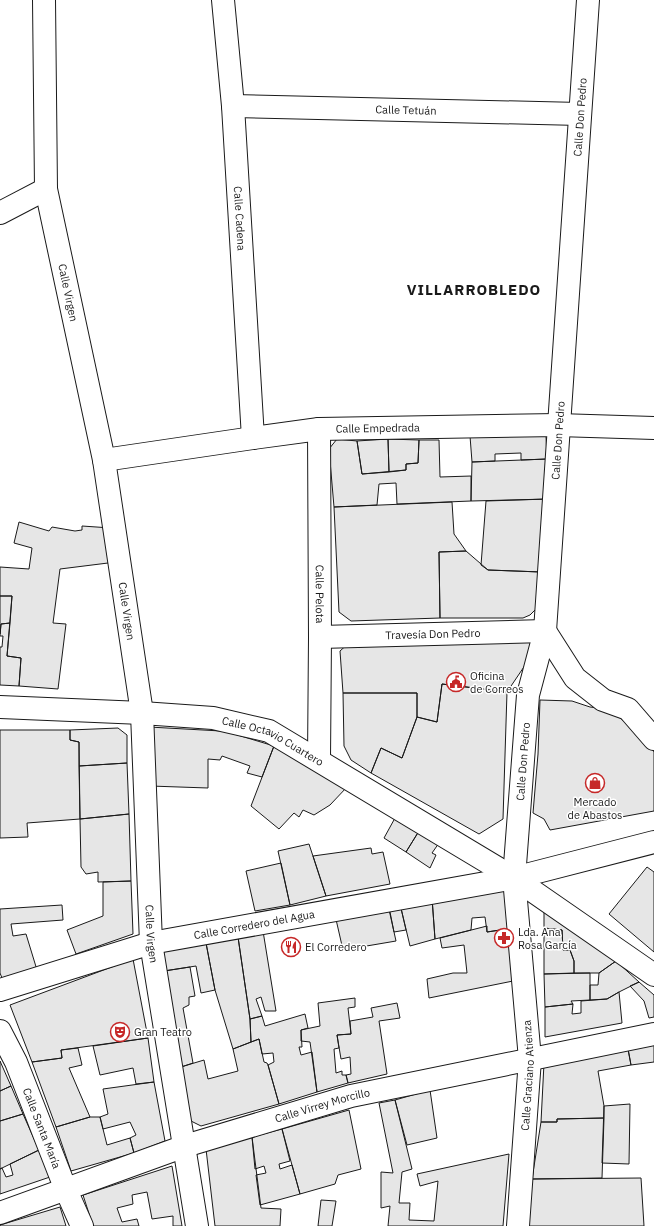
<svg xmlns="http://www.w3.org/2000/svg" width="654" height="1226" font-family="'IBM Plex Sans',sans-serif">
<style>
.building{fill:#e6e6e6;stroke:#1a1a1a}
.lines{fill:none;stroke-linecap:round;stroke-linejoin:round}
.minor-casing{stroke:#1a1a1a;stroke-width:24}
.minor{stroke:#fff;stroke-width:22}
.labels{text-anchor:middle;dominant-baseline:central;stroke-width:3;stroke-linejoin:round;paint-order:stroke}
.street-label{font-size:11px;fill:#1a1a1a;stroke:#fff}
.poi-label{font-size:11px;fill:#1a1a1a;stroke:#fff;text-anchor:start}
.district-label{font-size:15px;font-weight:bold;letter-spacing:1px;fill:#1a1a1a;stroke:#fff}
</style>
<rect width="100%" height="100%" fill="#fff"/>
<path class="building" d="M470,436H546L547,459L521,460V453L495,454V461L472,462Z
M337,439L357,441L362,474L406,470V464L418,463L419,440H439L440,477L471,476V501L397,504L396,483L379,484L377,505L334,507L329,449Z
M388,439L419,440L418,463L406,464V470L389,472Z
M388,439L389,472L362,474L357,441Z
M547,459L548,499L471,501L472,462Z
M548,499L541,572L488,570L481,565L486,501Z
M452,502L454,534L466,551L439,552L440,618L351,621L339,612L334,507Z
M19,522L49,531L52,527L75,531L82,530V526L111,528L116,562L60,569L53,623L66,624L58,689L19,686L21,658L7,656L12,596H0V567L29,569L32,548L14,543Z
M466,551L488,570L541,572L537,608L530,615L523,618H440L439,552Z
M0,596H12L10,623L1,624L0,634Z
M10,623L7,656L21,658L19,686L0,685V647H2L3,636H0L1,624Z
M531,638L534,652L507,692L442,684L437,722L417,717V693H343L340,651L351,641Z
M442,684L507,692L503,819L479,834L371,773L381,748L402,758L417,717L437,722Z
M343,693H417V717L402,758L381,748L371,773L351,760L344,746Z
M540,700L572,701L590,707L608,709L632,727L649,744L654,752V811L550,830L544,819L533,813L538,754Z
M149,727L221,731L231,733L274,746L262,777L247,773L250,766L222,756L220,760L208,759V788L150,786Z
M118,728L127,735V763L79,766V742L70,740V730Z
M0,730H70V740L79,742L80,819L27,823L28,837L0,838Z
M274,746L347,787L330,805L314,815L303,810L299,817L294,813L279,829L251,806Z
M127,763L129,814L80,819L79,766Z
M129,814L131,881L98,882V872L86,874L81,867L80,819Z
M395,818L419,831L406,852L384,838Z
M419,831L439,843L432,853L436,855L430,868L406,852Z
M309,844L326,896L290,905L278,851Z
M371,848L372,854L383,852L390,884L326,896L313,856Z
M281,863L290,905L255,911L246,871Z
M647,867L654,872V952L609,914Z
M131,881L133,934L76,954L67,930L103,916V882Z
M510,887L513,928L487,932L485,917L472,918L471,930L435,939L432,898Z
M432,898L435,939L410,946L400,904Z
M400,904L406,930L394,932L389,907Z
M62,905L63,920L11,924L13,936L26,934L37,970L2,978L0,973V909Z
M388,905L396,941L343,950L335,915Z
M544,910L616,961L599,973H574V961L570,950H563L562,930L544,928Z
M487,926V932L513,928L518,980L429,998L427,979L453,973H467L464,945L442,948L440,938Z
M544,928L562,930L563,950H570L574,961V973L544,974Z
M263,931L276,1011H265L261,997L256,999L262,1016L250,1019L238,937Z
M238,937L250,1019L251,1042L233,1049L215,990L206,943Z
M206,943L215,990L201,993L196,966L164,971L161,951Z
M133,959L148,1038L61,1050L62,1058L32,1062L10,1005Z
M616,961L639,982L619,992L607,999L590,1000V985H598L599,973Z
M190,967L195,996L189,997V1005L183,1008L193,1063L181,1067L164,971Z
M590,973V1000L571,1001L573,1004L545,1007L544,974Z
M639,982L654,995V1017L649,1018L644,1001L630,986Z
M619,992L622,1023L545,1037V1007L573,1004L572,1014L581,1013V1001L607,999Z
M355,998V1007L348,1008L351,1034L337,1035L339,1048L334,1049L336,1073L342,1071V1075H346L348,1083L317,1092L310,1042L301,1041V1030L320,1026L318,1003Z
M397,1003L400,1018L379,1021L387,1074L348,1083L346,1075L351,1074L350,1057L341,1059L337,1035L351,1034L350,1021L373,1017L371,1008Z
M305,1014L308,1028L301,1030L302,1047H299L301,1055L312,1052L317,1092L279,1104L268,1065L274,1062L273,1053L262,1054L259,1039L251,1042L250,1019L262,1016L265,1026Z
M148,1038L154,1082L136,1084L133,1068L100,1075L93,1046Z
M259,1039L264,1062L267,1063L268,1065L279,1104L201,1126L189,1120L181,1067L204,1060L208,1079L238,1071L233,1049Z
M654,1044V1062L631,1065L628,1049Z
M78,1048L82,1065L69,1068L90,1117L56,1127L32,1062L62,1058L61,1050Z
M628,1049L631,1065L598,1071L604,1106V1118L557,1119V1122H541L544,1063Z
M0,1061L11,1086L0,1091Z
M154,1082L165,1141L134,1153L130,1138L136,1135L130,1122L103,1129L100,1117L108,1114L103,1089Z
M11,1086L23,1114L0,1121V1091Z
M430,1090L437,1138L407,1145L395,1100Z
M395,1100L412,1169L402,1172L399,1203H410L409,1220L434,1221L438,1181L420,1186L417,1174L509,1154L503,1226H388L390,1206L381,1208V1172L393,1173L379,1103Z
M630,1104L629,1164L602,1163L604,1106Z
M349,1110L361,1169L338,1175L335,1184L300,1194L282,1129Z
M23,1114L39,1150L0,1169V1121Z
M90,1117H100L107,1145L130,1138L134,1153L71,1171L56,1127Z
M604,1118L602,1178L532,1179L541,1122H557V1119Z
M282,1129L290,1161L279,1164L280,1169L292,1165L300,1194L260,1205L256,1175L266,1173L264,1166L255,1169L252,1137Z
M252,1137L261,1208L281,1209L280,1226H215L206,1149Z
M39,1150L50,1177L0,1194V1169L2,1168L6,1177L13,1175L10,1164Z
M172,1166L182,1226H173V1216L152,1219L147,1192L132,1195L133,1204L117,1208L122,1222L137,1219L139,1226H93L83,1195Z
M641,1178L644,1226H525L532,1179Z
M321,1200L336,1201L332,1226H318Z
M60,1207L66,1226H0V1225Z"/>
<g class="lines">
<g class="minor-casing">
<g id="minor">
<path id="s1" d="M44,0L46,189L104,460L142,713L151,943L197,1226"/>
<path id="s2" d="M223,0L233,106L253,438"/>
<path id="s3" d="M233,106L580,114"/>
<path d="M0,213L46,189"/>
<path id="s4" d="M319,429L320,637L319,759"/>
<path id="s5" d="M104,460L253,438L319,429L558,425L654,428"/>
<path id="s6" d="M320,637L545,631L575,678L603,700L628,709L654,739"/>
<path id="s7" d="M0,707L142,713L213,718L269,731L514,878L654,975"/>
<path id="s8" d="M0,990L151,943L514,878L654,842"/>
<path id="s9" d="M0,1031L16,1062L66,1190L82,1226"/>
<path id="s10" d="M0,1213L185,1146L351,1096L654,1034"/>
<path id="s11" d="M518,1226L530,1059L514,878L528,695L545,631L588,0"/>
</g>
</g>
<use href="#minor" class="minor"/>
</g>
<defs>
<g id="civic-ring" transform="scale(1)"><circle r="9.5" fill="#fff" stroke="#c62828" stroke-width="1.5"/><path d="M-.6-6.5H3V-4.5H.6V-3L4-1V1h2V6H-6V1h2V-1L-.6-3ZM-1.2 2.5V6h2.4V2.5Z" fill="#c62828"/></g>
<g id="shop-ring" transform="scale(1)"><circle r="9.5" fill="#fff" stroke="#c62828" stroke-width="1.5"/><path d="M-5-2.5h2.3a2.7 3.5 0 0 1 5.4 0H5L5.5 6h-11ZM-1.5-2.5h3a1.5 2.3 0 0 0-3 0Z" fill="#c62828"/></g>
<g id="pharmacy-ring" transform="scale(1)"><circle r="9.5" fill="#fff" stroke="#c62828" stroke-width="1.5"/><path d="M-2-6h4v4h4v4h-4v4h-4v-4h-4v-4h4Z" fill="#c62828"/></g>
<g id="restaurant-ring" transform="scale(1)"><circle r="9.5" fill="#fff" stroke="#c62828" stroke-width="1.5"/><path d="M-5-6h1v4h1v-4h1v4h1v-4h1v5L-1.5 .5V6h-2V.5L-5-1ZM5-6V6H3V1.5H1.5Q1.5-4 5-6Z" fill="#c62828"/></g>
<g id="theatre-ring" transform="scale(1)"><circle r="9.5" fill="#fff" stroke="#c62828" stroke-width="1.5"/><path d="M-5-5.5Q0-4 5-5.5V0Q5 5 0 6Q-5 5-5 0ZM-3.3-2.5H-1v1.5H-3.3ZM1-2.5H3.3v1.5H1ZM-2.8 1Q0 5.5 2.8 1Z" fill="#c62828"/></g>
</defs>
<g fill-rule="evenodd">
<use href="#civic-ring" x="456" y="682"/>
<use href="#shop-ring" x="595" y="783"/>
<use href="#pharmacy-ring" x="504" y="938"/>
<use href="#restaurant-ring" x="291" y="947"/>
<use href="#theatre-ring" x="120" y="1032"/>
</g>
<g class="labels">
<g class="street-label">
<text stroke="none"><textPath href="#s3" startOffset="173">Calle Tetuán</textPath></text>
<text stroke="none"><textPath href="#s11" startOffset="1114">Calle Don Pedro</textPath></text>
<text stroke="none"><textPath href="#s2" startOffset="219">Calle Cadena</textPath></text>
<text stroke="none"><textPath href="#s1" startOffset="295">Calle Virgen</textPath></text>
<text stroke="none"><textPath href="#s5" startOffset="276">Calle Empedrada</textPath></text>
<text stroke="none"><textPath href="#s11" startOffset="790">Calle Don Pedro</textPath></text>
<text stroke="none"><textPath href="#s4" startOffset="165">Calle Pelota</textPath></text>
<text stroke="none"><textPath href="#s1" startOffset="619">Calle Virgen</textPath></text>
<text stroke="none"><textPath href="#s6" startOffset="113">Travesía Don Pedro</textPath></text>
<text stroke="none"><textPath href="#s7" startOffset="278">Calle Octavio Cuartero</textPath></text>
<text stroke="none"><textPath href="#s11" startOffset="466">Calle Don Pedro</textPath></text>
<text stroke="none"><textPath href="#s8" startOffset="263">Calle Corredero del Agua</textPath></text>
<text stroke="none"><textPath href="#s1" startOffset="943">Calle Virgen</textPath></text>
<text stroke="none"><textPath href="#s11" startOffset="151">Calle Graciano Atienza</textPath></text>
<text stroke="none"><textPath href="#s10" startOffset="340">Calle Virrey Morcillo</textPath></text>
<text stroke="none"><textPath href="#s9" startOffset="106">Calle Santa María</textPath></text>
</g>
<g class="poi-label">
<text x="470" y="676">Oficina<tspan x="470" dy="13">de Correos</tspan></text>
<text x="595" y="802" text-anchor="middle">Mercado<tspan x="595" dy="13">de Abastos</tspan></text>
<text x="518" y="932">Lda. Ana<tspan x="518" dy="13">Rosa García</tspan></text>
<text x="305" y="947">El Corredero</text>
<text x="134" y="1032">Gran Teatro</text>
</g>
<g class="district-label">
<text x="474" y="289">VILLARROBLEDO</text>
</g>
</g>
</svg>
